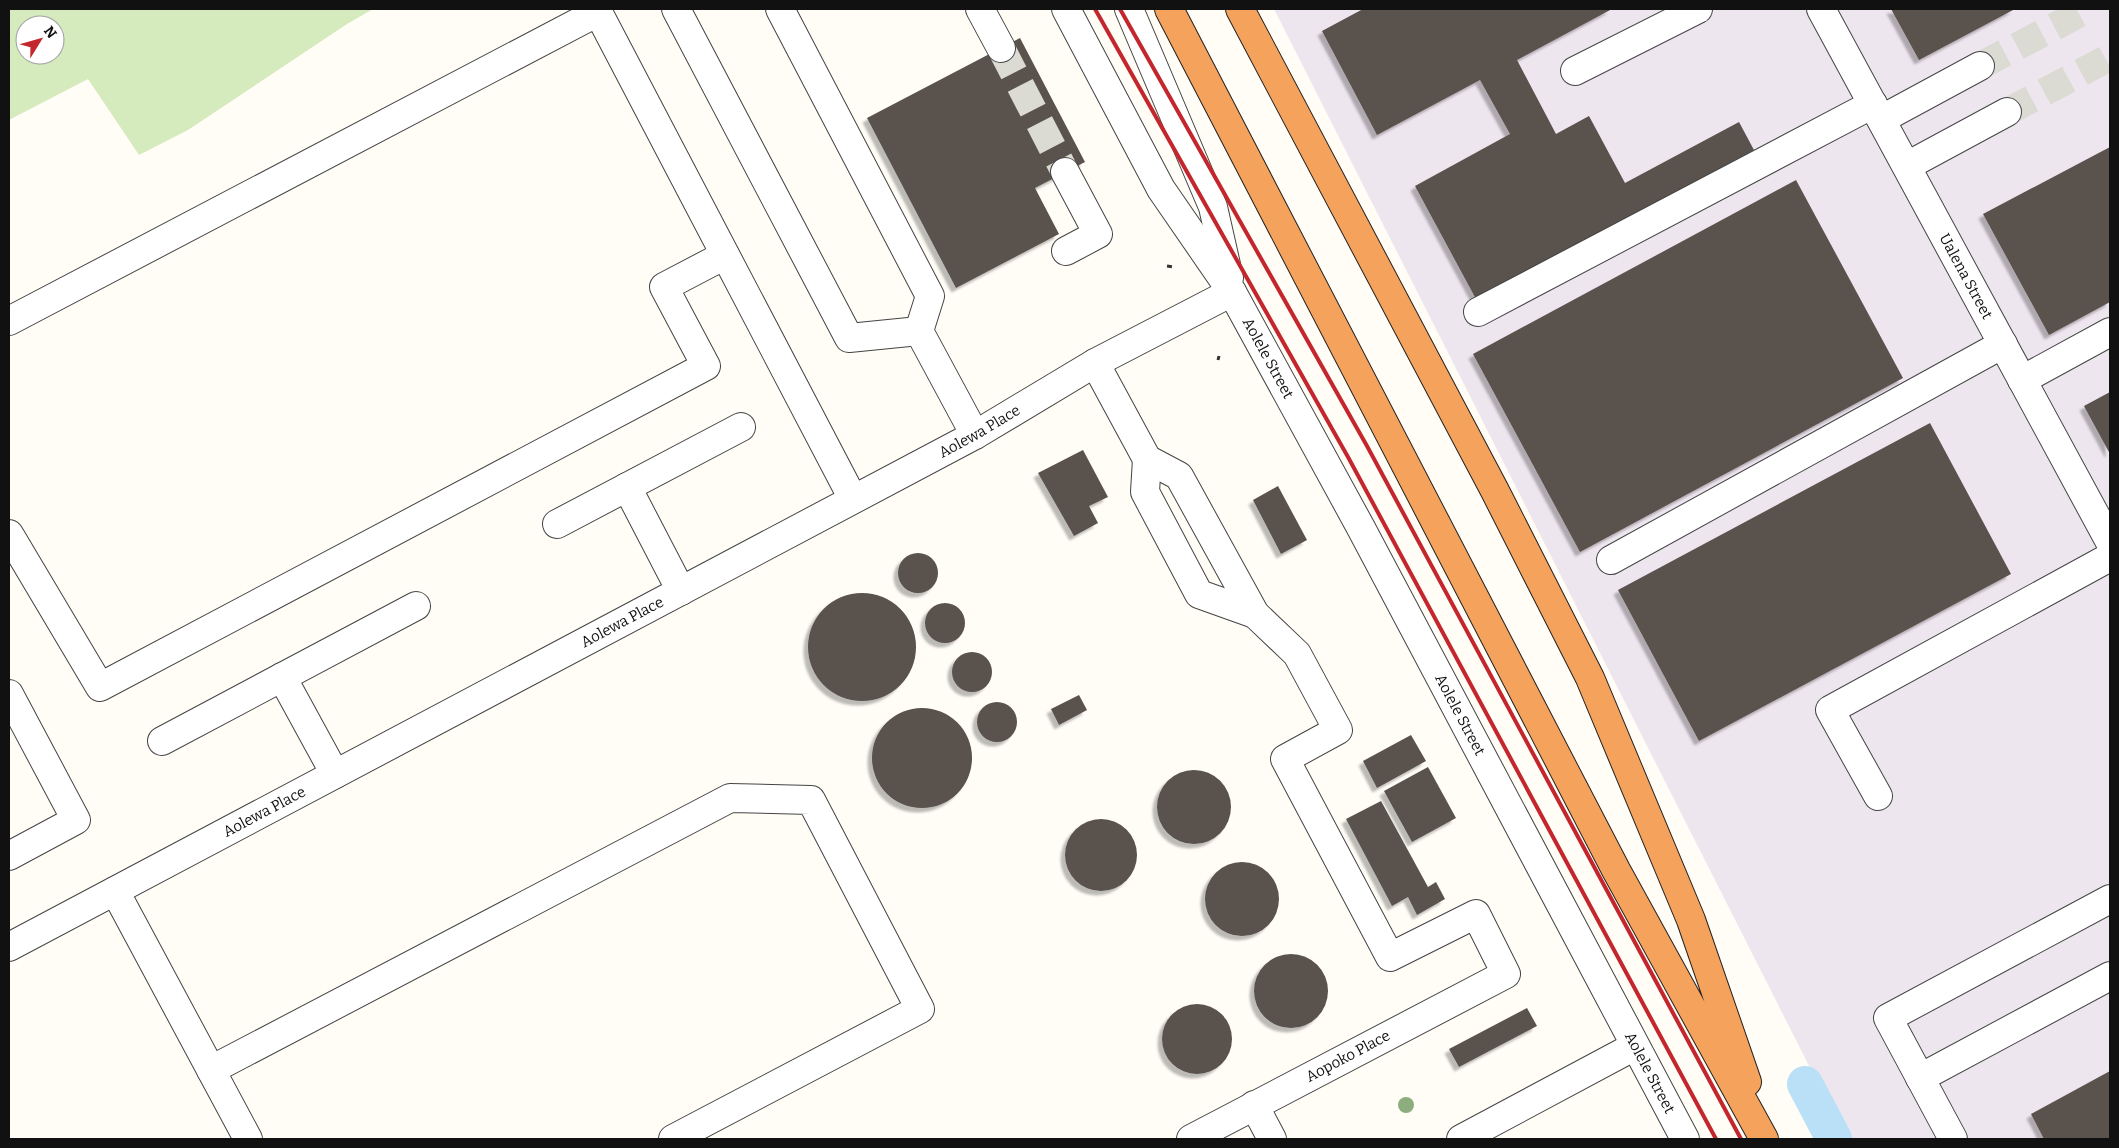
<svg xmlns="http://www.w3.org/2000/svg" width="2119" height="1148" font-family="Bitter,serif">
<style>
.industrial{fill:#eee6ef}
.green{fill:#d5ebbd;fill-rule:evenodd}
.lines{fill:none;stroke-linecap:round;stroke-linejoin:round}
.canal{stroke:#b9e0f7;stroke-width:36}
.building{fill:#5a524d;filter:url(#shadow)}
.minor-tunnel{stroke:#dbdad3;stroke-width:28;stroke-dasharray:28 14;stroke-linecap:butt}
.minor-casing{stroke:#444;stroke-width:30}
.highway-casing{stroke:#222;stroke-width:30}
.path{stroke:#333;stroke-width:3;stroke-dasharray:5 2.5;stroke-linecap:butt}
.minor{stroke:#fff;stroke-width:28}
.highway{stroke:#f5a25d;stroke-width:28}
.rail{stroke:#c4262e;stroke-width:4}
.tree{fill:#8dad7f}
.labels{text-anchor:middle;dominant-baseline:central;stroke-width:5;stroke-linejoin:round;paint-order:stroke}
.street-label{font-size:15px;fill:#111;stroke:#fff}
</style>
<defs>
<filter id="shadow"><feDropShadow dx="-4.5" dy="4.5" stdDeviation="1" flood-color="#0004"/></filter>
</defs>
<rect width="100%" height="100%" fill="#fffdf5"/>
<path class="industrial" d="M1274,9H2110V1139H1846Z"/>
<path class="green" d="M9,9H373L347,24L188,130L139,155L88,79L9,120ZM25,25H55V55H25Z"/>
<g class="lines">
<path class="canal" d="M1805,1084L1834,1139"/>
</g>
<path class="building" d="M1363,9H1612L1517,60L1556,134L1589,116L1625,183L1739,122L1754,150L1476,299L1415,186L1510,134L1480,80L1377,135L1322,31Z
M1891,9H2015L1919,60Z
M1020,38L1085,162L1035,188L1059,234L956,288L867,118Z
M2110,147V302L2049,335L1983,214Z
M1796,180L1903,378L1580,552L1473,354Z
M2110,392V454L2084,406Z
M1930,423L2011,574L1699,741L1618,590Z
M1083,450L1108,497L1089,506L1098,523L1074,536L1038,473Z
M1278,486L1307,540L1281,554L1253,500Z
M898 573a20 20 0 1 1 40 0a20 20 0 1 1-40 0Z
M808 647a54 54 0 1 1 108 0a54 54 0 1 1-108 0Z
M925 623a20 20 0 1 1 40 0a20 20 0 1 1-40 0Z
M952 672a20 20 0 1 1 40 0a20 20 0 1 1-40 0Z
M1079,695L1087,710L1059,725L1051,709Z
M977 722a20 20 0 1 1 40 0a20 20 0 1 1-40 0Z
M872 758a50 50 0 1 1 100 0a50 50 0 1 1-100 0Z
M1411,735L1426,761L1377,788L1363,761Z
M1428,767L1456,818L1412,842L1384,791Z
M1157 807a37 37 0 1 1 74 0a37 37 0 1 1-74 0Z
M1381,801L1428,887L1436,882L1445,899L1417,915L1408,897L1392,906L1346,819Z
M1065 855a36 36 0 1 1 72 0a36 36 0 1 1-72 0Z
M1205 899a37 37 0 1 1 74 0a37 37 0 1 1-74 0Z
M1254 991a37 37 0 1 1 74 0a37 37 0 1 1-74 0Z
M1162 1039a35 35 0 1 1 70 0a35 35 0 1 1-70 0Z
M1527,1008L1537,1026L1459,1067L1449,1049Z
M2110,1071V1139H2044L2031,1114Z"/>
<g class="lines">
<path class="minor-tunnel" d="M1001,48L1065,172
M1980,66L2088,9
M2007,112L2110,57"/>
<g class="minor-casing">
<g id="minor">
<path d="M676,9L849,338L919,331"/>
<path d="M780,9L930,296L919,331L975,435"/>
<path d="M980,9L1001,48"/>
<path id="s1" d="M1066,9L1161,189L1232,292L1361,528L1685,1139"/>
<path d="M1129,9L1213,207L1229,278"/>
<path id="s2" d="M1821,9L2110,542"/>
<path d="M1575,71L1698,9"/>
<path d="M1882,119L1980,66"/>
<path d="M1907,166L2007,112"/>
<path d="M1065,172L1098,234L1066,251"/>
<path d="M1478,312L1873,104"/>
<path d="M9,321L598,12L853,499"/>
<path d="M1095,363L1147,459L1179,476L1255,614L1297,654L1338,730L1285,759L1390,957L1476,914L1506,974L1191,1139"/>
<path d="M2022,380L2110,332"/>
<path d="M1147,459L1145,492L1199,594L1255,614"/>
<path d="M627,487L681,591"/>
<path d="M557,524L741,427"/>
<path d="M9,534L100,687L706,366L664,287L725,255"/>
<path d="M1611,560L2003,344"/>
<path d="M282,677L335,774"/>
<path d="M9,694L76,820L9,856"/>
<path d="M162,741L416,606"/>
<path d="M1878,796L1830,710L2110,557"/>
<path d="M115,891L248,1139"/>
<path id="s3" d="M9,947L975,435L1095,363L1232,292"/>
<path d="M211,1070L730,798L811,800L920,1009L673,1139"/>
<path d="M1920,1078L2110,976"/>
<path d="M1254,1105L1272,1139"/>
<path d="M1461,1139L1635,1046"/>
<path d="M1953,1139L1888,1018L2110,899"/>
</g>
</g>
<g class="highway-casing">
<path id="highway" d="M1169,9L1616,870L1764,1139
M1240,9L1495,491L1590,678L1691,920L1747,1082"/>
</g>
<path class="path" d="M1167,266L1173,267
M1218,360L1219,356"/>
<use href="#minor" class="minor"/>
<use href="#highway" class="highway"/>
<path class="rail" d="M1095,9L1348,457L1716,1139
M1120,9L1367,446L1741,1139"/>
</g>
<circle class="tree" cx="1406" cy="1105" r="8"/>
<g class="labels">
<g class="street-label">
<text stroke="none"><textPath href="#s2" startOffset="304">Ualena Street</textPath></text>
<text stroke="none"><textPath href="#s1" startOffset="404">Aolele Street</textPath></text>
<text stroke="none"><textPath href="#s3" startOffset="1099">Aolewa Place</textPath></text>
<text stroke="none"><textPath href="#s3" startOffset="694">Aolewa Place</textPath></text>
<text stroke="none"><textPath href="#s1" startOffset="809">Aolele Street</textPath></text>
<text stroke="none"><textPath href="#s3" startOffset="289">Aolewa Place</textPath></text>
<text transform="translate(1348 1056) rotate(-28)">Aopoko Place</text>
<text stroke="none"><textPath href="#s1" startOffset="1214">Aolele Street</textPath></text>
</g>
</g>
<rect width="2119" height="1148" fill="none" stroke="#111111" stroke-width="20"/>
<g transform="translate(40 40) rotate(53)"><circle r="24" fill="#ffffff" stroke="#a0a0a0"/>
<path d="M0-4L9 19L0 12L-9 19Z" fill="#c4262e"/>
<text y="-8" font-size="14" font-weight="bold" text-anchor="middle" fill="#111111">N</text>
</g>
</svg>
